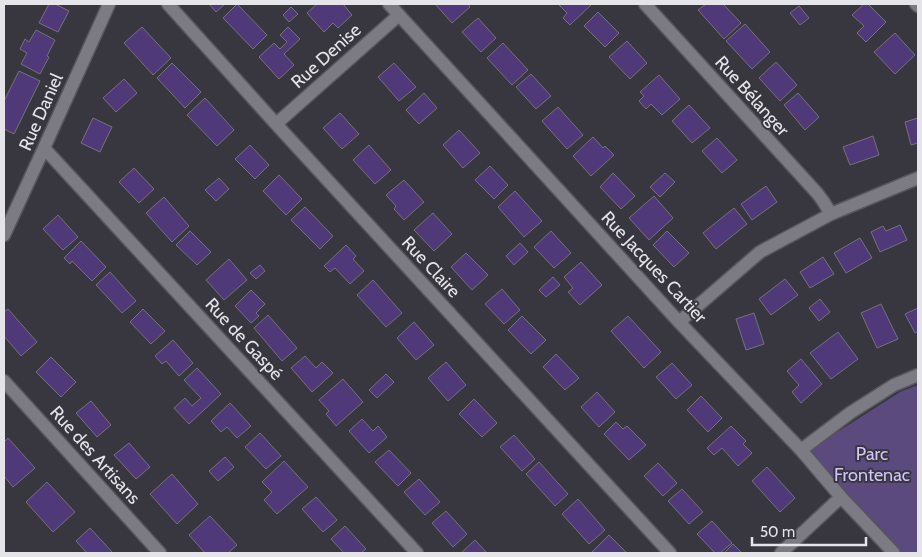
<svg xmlns="http://www.w3.org/2000/svg" width="922" height="557" font-family="Cabin,sans-serif">
<style>
.green{fill:#5b4a7e}
.building{fill:#503978;stroke:#74727a}
.lines{fill:none;stroke-linecap:round;stroke-linejoin:round}
.street-casing{stroke:#57555c;stroke-width:15}
.street{stroke:#7c7a82;stroke-width:12}
.labels{text-anchor:middle;dominant-baseline:central;stroke-width:4;stroke-linejoin:round;paint-order:stroke}
.street-label{font-size:18px;fill:#e5e4e9;stroke:#38363e}
.park-label{font-size:18px;fill:#d4c3fc;stroke:#38363e}
</style>
<rect width="100%" height="100%" fill="#38363e"/>
<path class="green" d="M918,385V553H894L801,450L839,431L900,392Z"/>
<path class="building" d="M49,4H55L69,11L58,32L39,23Z
M209,4H225L216,12Z
M237,4L267,35L253,49L223,18Z
M317,4H343L352,15L338,28L333,23L324,32L307,13Z
M435,4H468L470,7L452,23Z
M558,4H592L570,25L563,18L567,13Z
M706,4H723L741,23L724,39L698,10Z
M864,4H868L886,22L866,42L857,33L864,26L852,15Z
M799,6L809,18L800,25L790,13Z
M291,7L298,14L289,22L283,15Z
M598,12L619,33L605,47L584,26Z
M478,18L496,38L481,52L462,32Z
M745,24L770,52L752,69L726,41Z
M142,27L171,58L153,75L124,43Z
M288,27L300,39L284,54L294,65L279,79L259,57L274,43L280,49L287,42L280,35Z
M36,30L55,40L47,56L49,57L40,74L21,64L27,53L20,49L25,39L29,42Z
M895,33L915,55L895,74L874,52Z
M627,41L647,63L630,79L609,57Z
M503,43L528,70L512,85L487,58Z
M776,62L797,85L780,101L759,78Z
M172,63L201,92L185,108L157,78Z
M394,63L416,87L399,101L378,77Z
M19,71L40,81L14,134L4,129V101Z
M531,74L551,96L536,109L516,87Z
M659,75L680,99L662,115L651,104L646,109L639,101L644,96L640,92Z
M124,79L137,93L116,112L103,98Z
M424,93L437,108L419,124L406,110Z
M798,93L819,117L805,130L784,105Z
M205,98L234,130L217,146L187,115Z
M689,105L710,128L692,143L672,121Z
M558,107L583,135L567,149L542,121Z
M340,113L359,134L342,149L323,128Z
M93,118L112,127L100,152L81,143Z
M918,118V143L911,145L905,122Z
M459,130L480,153L463,168L443,145Z
M873,136L879,155L850,165L843,147Z
M593,137L603,148L605,146L614,155L591,176L573,156Z
M717,138L737,160L722,173L702,151Z
M250,145L269,165L255,179L235,159Z
M369,145L391,170L375,184L353,160Z
M490,166L508,185L494,199L475,180Z
M134,168L154,189L139,203L119,182Z
M613,173L635,196L621,209L600,187Z
M665,173L675,182L660,197L650,187Z
M279,175L302,199L286,215L263,191Z
M219,178L229,189L216,201L205,190Z
M404,180L424,202L404,220L394,209L396,206L386,195Z
M766,186L777,202L752,220L741,204Z
M515,191L542,221L524,237L498,207Z
M654,196L673,218L649,240L629,218Z
M164,197L189,226L172,242L146,213Z
M305,207L333,236L320,249L291,220Z
M734,208L747,224L716,249L703,233Z
M433,213L452,234L434,251L414,230Z
M58,215L78,237L63,250L43,229Z
M900,225L907,240L880,252L871,232L883,226L886,231Z
M190,231L211,252L197,265L176,245Z
M551,231L571,253L554,268L534,247Z
M667,231L689,253L674,267L653,245Z
M860,238L872,258L846,273L834,253Z
M81,241L106,267L92,281L72,261L70,264L64,258Z
M520,243L528,252L514,265L506,256Z
M346,245L356,256L353,259L364,271L350,284L335,268L330,272L324,266Z
M466,253L488,275L472,290L451,267Z
M823,257L834,274L810,288L800,272Z
M229,259L247,280L224,300L206,280Z
M581,262L602,285L580,305L568,292L573,288L564,277Z
M260,265L265,271L256,279L250,273Z
M110,272L136,301L122,313L96,285Z
M553,277L560,285L546,297L539,290Z
M785,279L798,295L771,315L759,299Z
M373,280L402,313L386,327L357,295Z
M502,289L520,310L504,324L485,304Z
M251,290L265,304L256,313L259,316L251,323L235,306Z
M820,299L830,312L819,321L809,308Z
M881,304L898,339L877,348L861,313Z
M918,308V331L915,333L905,314Z
M8,309L37,342L21,356L4,336V312Z
M143,309L165,331L151,344L130,322Z
M754,313L764,344L746,350L736,319Z
M268,315L297,348L282,361L254,328Z
M522,316L546,340L531,354L508,330Z
M628,316L661,352L644,368L611,331Z
M414,322L434,345L416,360L397,338Z
M838,332L858,359L831,379L810,353Z
M173,340L193,363L179,376L166,361L162,364L155,356Z
M556,354L579,378L565,390L543,367Z
M305,356L316,368L322,362L333,373L312,392L291,368Z
M51,357L76,382L61,397L36,372Z
M801,359L822,384L801,403L792,392L799,385L787,371Z
M446,362L466,385L448,401L428,378Z
M672,363L692,385L676,399L656,377Z
M197,368L221,394L189,424L174,408L185,398L192,406L201,398L184,380Z
M386,374L394,382L377,398L369,390Z
M343,379L363,402L336,426L326,414L329,411L319,400Z
M597,392L615,412L599,427L581,407Z
M701,396L722,418L708,432L687,410Z
M474,399L497,423L482,437L459,414Z
M91,401L111,425L97,437L76,413Z
M230,403L251,426L237,438L227,427L221,432L211,421Z
M362,419L373,431L378,426L387,437L369,453L349,431Z
M616,422L623,429L627,426L646,445L629,460L604,434Z
M731,426L746,441L743,444L752,453L738,466L722,448L714,455L707,448Z
M260,433L281,456L266,469L245,447Z
M514,435L535,459L522,471L500,447Z
M8,438L35,468L13,487L4,476V442Z
M129,443L150,467L136,479L114,455Z
M389,450L411,473L398,486L375,462Z
M225,457L234,467L218,481L209,471Z
M284,461L308,487L277,514L264,500L272,492L262,482Z
M539,462L568,494L555,506L526,474Z
M658,463L677,483L663,496L644,476Z
M767,467L795,498L780,512L752,481Z
M172,474L198,504L177,524L150,494Z
M419,479L440,502L425,515L404,492Z
M47,482L75,512L53,532L26,502Z
M682,489L703,512L689,524L668,501Z
M316,497L337,520L323,532L302,509Z
M578,499L605,530L589,544L562,514Z
M446,511L467,534L453,547L432,523Z
M210,516L237,545L228,553H205L189,535Z
M712,521L732,543L720,553H715L697,534Z
M345,526L366,549L361,553H344L331,539Z
M90,528L113,553H87L76,541Z
M609,535L627,553H591Z
M475,540L487,553H461Z
M733,544L742,553H724Z"/>
<g class="lines">
<g class="street-casing">
<path id="street" d="M168,4L276,124L670,553
M389,4L679,322L801,450L841,497L894,553
M645,4L817,193L823,201L831,214
M916,4L918,6
M276,124L399,15
M44,148L417,553
M4,235L44,148L109,4
M679,322L760,252L831,214L918,178
M4,381L160,553
M801,450L850,413L894,385L918,375
M781,553L841,497"/>
</g>
<use href="#street" class="street"/>
</g>
<g class="labels">
<g class="street-label">
<text transform="translate(326 56) rotate(-42)">Rue Denise</text>
<text transform="translate(752 96) rotate(48)">Rue Bélanger</text>
<text transform="translate(41 112) rotate(-66)">Rue Daniel</text>
<text transform="translate(431 267) rotate(47)">Rue Claire</text>
<text transform="translate(654 267) rotate(47)">Rue Jacques Cartier</text>
<text transform="translate(244 339) rotate(47)">Rue de Gaspé</text>
<text transform="translate(95 455) rotate(48)">Rue des Artisans</text>
</g>
<g class="park-label">
<text x="872" y="454">Parc<tspan x="872" dy="21">Frontenac</tspan></text>
</g>
</g>
<rect width="922" height="557" fill="none" stroke="#e5e4e9" stroke-width="10"/>
<path d="M752 537v8h114v-8" fill="none" stroke="#e5e4e9" stroke-width="2.5"/>
<text x="760" y="537" font-size="15" fill="#e5e4e9" stroke="#38363e" stroke-width="4" paint-order="stroke">50 m</text>
</svg>
